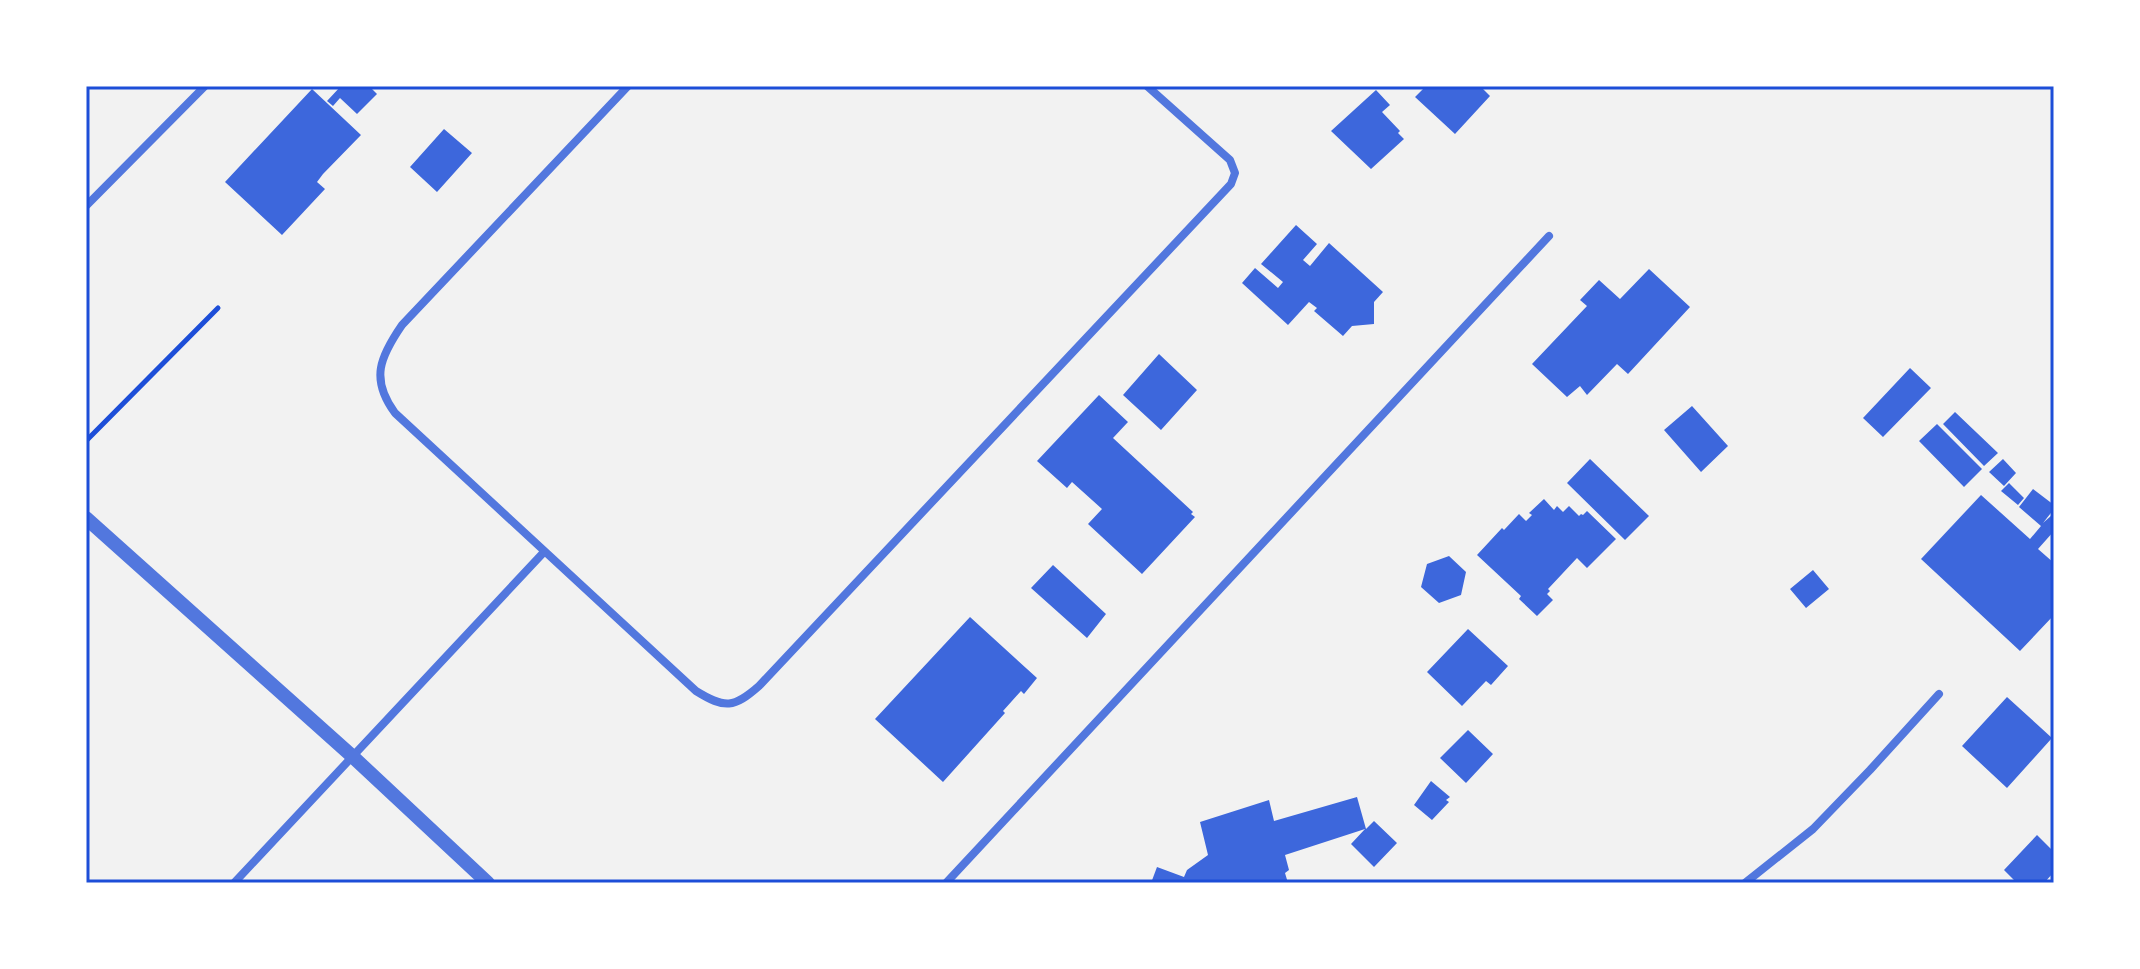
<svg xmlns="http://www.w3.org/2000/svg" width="2140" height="969" font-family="'DM Sans',sans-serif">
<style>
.building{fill:#3d67dc}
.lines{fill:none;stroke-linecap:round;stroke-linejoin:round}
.path{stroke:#1d4ed8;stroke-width:5}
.minor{stroke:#5277de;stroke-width:8}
.tertiary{stroke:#5277de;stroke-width:14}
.neatline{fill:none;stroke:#1d4ed8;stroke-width:3}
</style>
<rect width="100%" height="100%" fill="#f2f2f2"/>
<path class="building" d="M341,86H369L377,94L357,114L340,98L333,106L327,101Z
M1426,86H1484L1482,88L1490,96L1455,134L1415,97Z
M312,89L361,135L323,174L317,182L325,189L282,235L225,182Z
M1376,90L1390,105L1382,112L1400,131L1398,133L1404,139L1371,169L1331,131Z
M444,129L472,153L437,192L410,167Z
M1296,225L1317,244L1303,260L1310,266L1329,243L1383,292L1374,302V324L1352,326L1343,336L1314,311L1317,308L1309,302L1288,325L1242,283L1255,268L1278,288L1283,282L1261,264Z
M1649,269L1690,307L1628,374L1617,364L1587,395L1580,386L1567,397L1532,364L1587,306L1580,300L1599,280L1620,299Z
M1159,354L1197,390L1161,430L1123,395Z
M1910,368L1931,388L1883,437L1863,418Z
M1099,395L1128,422L1113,438L1193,512L1191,514L1195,517L1142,574L1088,524L1102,509L1072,482L1067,488L1037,461Z
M1692,406L1728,446L1701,472L1664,430Z
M1955,412L1998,453L1984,466L1943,424Z
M1937,424L1982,469L1964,487L1919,441Z
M1590,459L1649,516L1625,540L1567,483Z
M2003,459L2016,473L2004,486L1989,472Z
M2009,483L2024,498L2018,505L2001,491Z
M2033,489L2054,505V509L2043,523L2052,515L2054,517V531L2038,549L2054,563V615L2020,651L1921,559L1981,495L2030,539L2041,526L2019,507Z
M1544,499L1554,510L1557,506L1563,512L1569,506L1579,516L1581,514L1583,515L1587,511L1616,539L1587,568L1577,558L1548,589L1550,591L1547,594L1553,600L1537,616L1519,599L1521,596L1477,555L1502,528L1504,530L1519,514L1526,521L1532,515L1529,513Z
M1449,556L1466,572L1461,595L1439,603L1421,587L1427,564Z
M1053,565L1106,614L1087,638L1031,588Z
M1813,570L1829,589L1806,608L1790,589Z
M970,617L1037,678L1024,694L1021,691L1003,711L1005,713L943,782L875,719Z
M1468,629L1508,666L1491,685L1486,681L1462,706L1427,672Z
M2007,697L2052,738L2007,788L1962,746Z
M1468,730L1493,754L1466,783L1440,758Z
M1431,781L1450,797L1446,800L1449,802L1432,820L1414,805Z
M1357,797L1366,829L1374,821L1397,843L1374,867L1351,844L1365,829L1285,855L1289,870L1285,873L1288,883H1151L1157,867L1184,877L1187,870L1208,855L1200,822L1269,800L1274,821Z
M2037,835L2054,852V872L2044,883H2017L2004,870Z"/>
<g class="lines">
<path class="path" d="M86,441L218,308"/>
<path class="minor" d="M628,86L402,325C380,357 370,379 395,413L696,691C725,709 734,708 759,686L1231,184L1235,173L1230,160L1147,86
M86,206L205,86
M234,883L544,552
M946,883L1549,236
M1745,883L1813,829L1870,770L1939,694"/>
<path class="tertiary" d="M86,518L352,756L488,883"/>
</g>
<rect width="2140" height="969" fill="none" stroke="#ffffff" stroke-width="176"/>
<rect x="88" y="88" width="1964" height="793" class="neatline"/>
</svg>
